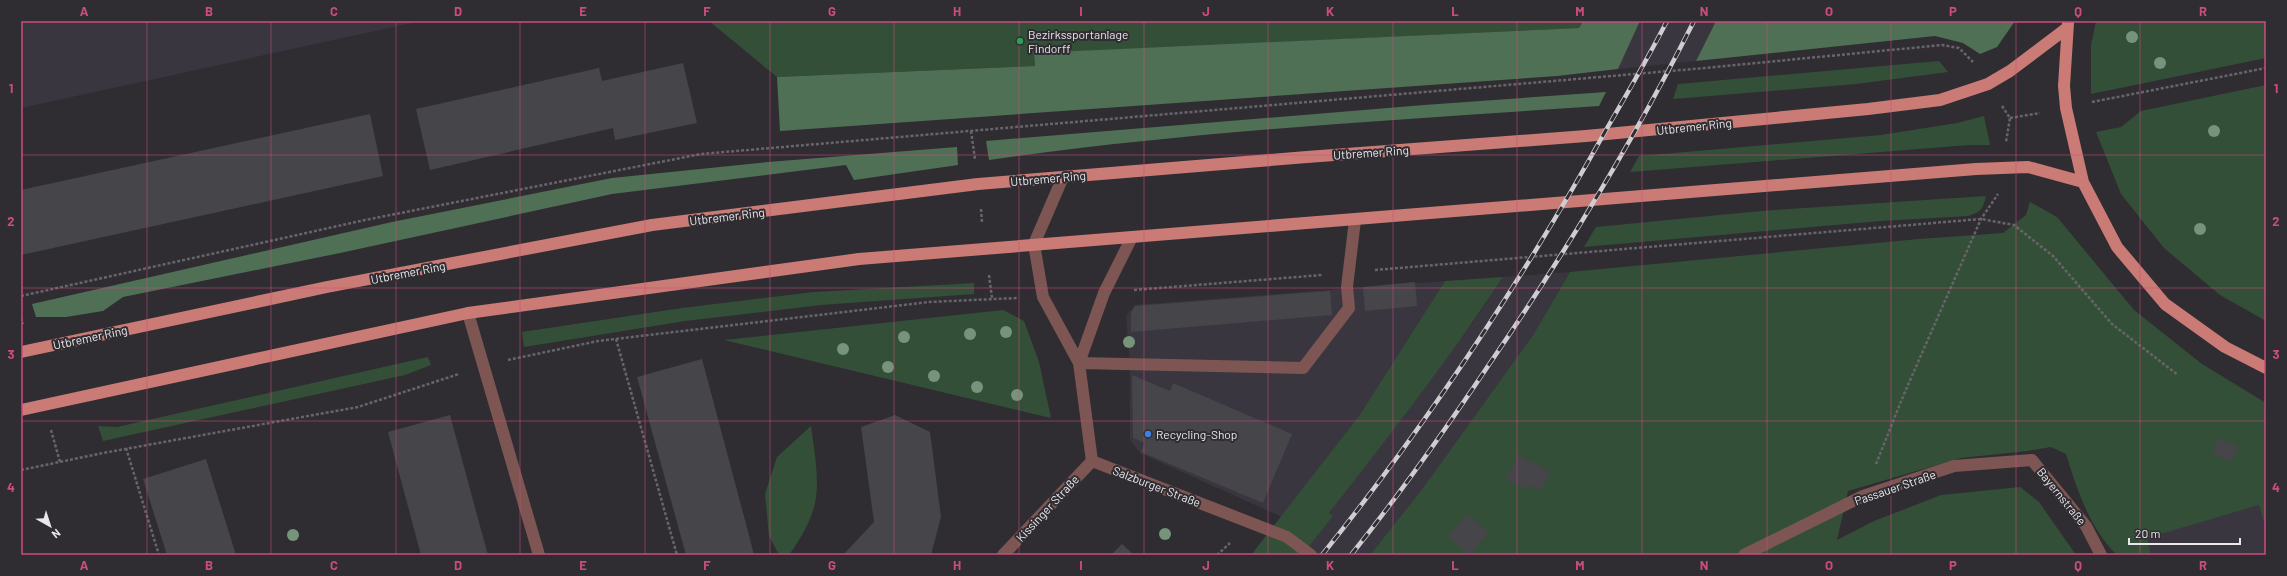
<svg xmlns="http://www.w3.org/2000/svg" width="2287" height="576" font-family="Barlow,sans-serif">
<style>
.built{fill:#393640}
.green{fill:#344f38}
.forest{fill:#507055}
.building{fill:#46454a}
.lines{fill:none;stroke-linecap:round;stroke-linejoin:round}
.path{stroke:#676569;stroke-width:2.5;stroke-dasharray:3 2;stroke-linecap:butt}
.minor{stroke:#7d5653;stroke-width:12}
.major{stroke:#ca7b76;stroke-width:12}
.rail-casing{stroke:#cecdd0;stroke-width:4.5}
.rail{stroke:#2f2d32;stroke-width:3;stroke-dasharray:9;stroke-linecap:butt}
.tree{fill:#76947c}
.grid{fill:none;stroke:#cc4c7f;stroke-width:1;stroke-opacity:0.55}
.leisure-dot{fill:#2e9e5b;stroke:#2f2d32;stroke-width:1.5}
.shop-dot{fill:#3f7fe0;stroke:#2f2d32;stroke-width:1.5}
.labels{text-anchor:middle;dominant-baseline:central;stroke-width:4;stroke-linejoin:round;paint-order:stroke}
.poi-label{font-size:12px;fill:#e8e7ea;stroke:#2f2d32;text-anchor:start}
.street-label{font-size:12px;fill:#e8e7ea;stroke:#2f2d32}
.neatline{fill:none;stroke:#cc4c7f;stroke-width:1.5}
.grid-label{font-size:13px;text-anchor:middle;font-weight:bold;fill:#cc4c7f}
</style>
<rect width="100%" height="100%" fill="#2f2d32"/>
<path class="built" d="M21,21H421L21,108Z
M1640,21H1716L1696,61L1618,69Z
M1570,272L1533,335L1423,488L1370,555H1302L1332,516L1329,513L1477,317L1503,277Z
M1445,281L1359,416L1282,517L1140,453L1130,440V363L1126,316L1135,305Z
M2259,505L2266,529V555H2151L2146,538Z"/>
<path class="green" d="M709,21H1583L1579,28L1034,54L1035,66L777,77Z
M2096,21H2266V58L2091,94V45Z
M1939,61L1948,72L1856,84L1673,99L1678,84Z
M2266,85V321L2220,295L2164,248L2121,194L2096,132L2121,127L2141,111Z
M1984,116L1990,145H1969L1630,172L1639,156L1881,135L1957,123Z
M1986,196C1983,209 1981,212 1968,216L1880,221L1584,247L1596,227L1761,211Z
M2030,202L2057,217L2134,310L2202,364L2266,403V529L2259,505L2147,538L2151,555H2117C2090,529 2077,490 2066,454L2051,447L2027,451L1961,458L1848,491L1837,540L1874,521L1941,495L2020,487L2039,502L2076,555H1370L1423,488L1533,335L1570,272L1919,239L2003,233L2026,215Z
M1503,277C1450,358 1389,436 1329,513L1333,516L1302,555H1251L1359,416L1445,281Z
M974,283V294L821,305L685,321L524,347L522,332L682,308L814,292Z
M1003,310L1024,321L1039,362L1051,418L724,340Z
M428,357L431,365L405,375L103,441L98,426L117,427Z
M811,426C814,450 820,479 815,503C811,522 800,539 789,555H779L769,536L765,494L777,457Z"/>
<path class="forest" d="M1583,21H1640L1618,69L1557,76L780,131L777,77L1035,66L1034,53L1579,28Z
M1716,21H2015L1997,47L1980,54L1963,43L1935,36L1696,61Z
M1606,92L1599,106C1395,120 1191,131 989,160L986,141L1424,105Z
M957,147L958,165L854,180L846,165L612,194L340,253L123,297L103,311L66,317H36L32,304L392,222L612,178L768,162Z"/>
<path class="building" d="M683,63L697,123L615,140L613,128L430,170L416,109L599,68L602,81Z
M370,114L383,176L21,255V190Z
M1415,282L1417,306L1365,311L1363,287Z
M1330,291L1332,315L1131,332V313L1135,306Z
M702,359L750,539L754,555H686L637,377Z
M1132,375L1170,391L1173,383L1292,434L1263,503L1141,452L1145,443L1133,438Z
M450,415L474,504L488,555H421L388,432Z
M895,415L930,432L941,517L931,555H843L874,522L861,427Z
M2219,438L2238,446L2231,462L2212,454Z
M1518,455L1551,472L1541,491L1530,485L1527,490L1506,479Z
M206,459L236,555H167L143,479Z
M1467,514L1489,532L1469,555L1448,537Z
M1122,544L1134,555H1111Z"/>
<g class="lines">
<path class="path" d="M2092,102L2266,68
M2002,106L2010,118L2006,142
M2010,118L2040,113
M971,131L975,159
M981,209L982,222
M1375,270L1981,219L2014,225L2053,256L2112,324L2178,375
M989,275L992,298
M1134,290L1322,275
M21,296L365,220L701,154L1705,68L1942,45L1959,48L1973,62
M21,318L23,324
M616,339L677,555
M508,360L598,341L929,302L1017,298
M51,430L60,462
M126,448L159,555
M1876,464L1904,394L1981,219L1998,194
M21,470L103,453L358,407L459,374
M1217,555L1230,543"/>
<path class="minor" d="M1063,177L1034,244L1043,297L1079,363L1092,461
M468,313L539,555
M1079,363L1303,368L1349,308L1347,287L1355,220
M1079,363L1104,293L1132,237
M1092,461L1287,537L1311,555
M1003,555L1092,461
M1744,555L1863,496L1954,466L2032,460L2086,526L2101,555"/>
<path class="major" d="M2068,23L2064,86L2066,108L2083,182L2117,247L2165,304L2225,347L2266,368
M21,352L327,287L652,225L978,184L1307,157L1586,136L1868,109L1940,100L1988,84L2010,71L2067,28
M21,410L468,313L859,259L1976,169L2028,167L2083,182"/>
<g class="rail-casing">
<path id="rail" d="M1322,555C1429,422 1523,279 1606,130C1627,94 1648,58 1667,21
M1351,555C1399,495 1443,433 1486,369C1562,258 1633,142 1694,21"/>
</g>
<use href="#rail" class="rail"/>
</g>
<g class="tree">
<circle cx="2132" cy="37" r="6"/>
<circle cx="2160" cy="63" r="6"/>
<circle cx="2214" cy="131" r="6"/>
<circle cx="2200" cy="229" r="6"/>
<circle cx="1006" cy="332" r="6"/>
<circle cx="970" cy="334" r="6"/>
<circle cx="904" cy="337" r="6"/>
<circle cx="1129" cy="342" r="6"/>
<circle cx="843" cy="349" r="6"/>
<circle cx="888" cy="367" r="6"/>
<circle cx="934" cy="376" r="6"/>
<circle cx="977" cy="387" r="6"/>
<circle cx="1017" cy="395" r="6"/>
<circle cx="1165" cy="534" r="6"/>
<circle cx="293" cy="535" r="6"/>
</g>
<path class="grid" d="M147,21V555M271,21V555M396,21V555M520,21V555M645,21V555M770,21V555M894,21V555M1019,21V555M1144,21V555M1268,21V555M1393,21V555M1517,21V555M1642,21V555M1767,21V555M1891,21V555M2016,21V555M2140,21V555M21,155H2266M21,288H2266M21,421H2266"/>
<circle class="leisure-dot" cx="1020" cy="41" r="4"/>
<circle class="shop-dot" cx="1148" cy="434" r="4"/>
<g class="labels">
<g class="poi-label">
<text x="1028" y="34">Bezirkssportanlage<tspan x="1028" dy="14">Findorff</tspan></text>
<text x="1156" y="434">Recycling-Shop</text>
</g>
<g class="street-label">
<text transform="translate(1694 126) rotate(-6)">Utbremer Ring</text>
<text transform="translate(1371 152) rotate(-4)">Utbremer Ring</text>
<text transform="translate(1048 178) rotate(-5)">Utbremer Ring</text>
<text transform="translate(727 216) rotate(-7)">Utbremer Ring</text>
<text transform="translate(408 272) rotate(-11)">Utbremer Ring</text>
<text transform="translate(90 337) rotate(-12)">Utbremer Ring</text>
<text transform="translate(1157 486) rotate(21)">Salzburger Straße</text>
<text transform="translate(1895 487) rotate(-19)">Passauer Straße</text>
<text transform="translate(2062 496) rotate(51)">Bayernstraße</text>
<text transform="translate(1047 508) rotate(-47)">Kissinger Straße</text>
</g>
</g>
<rect width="2287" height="576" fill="none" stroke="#2f2d32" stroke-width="44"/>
<g transform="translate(50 526) rotate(141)" stroke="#2f2d32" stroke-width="3" paint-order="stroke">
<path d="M0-3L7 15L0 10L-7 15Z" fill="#e8e7ea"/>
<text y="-6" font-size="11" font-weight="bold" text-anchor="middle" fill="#e8e7ea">N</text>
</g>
<path d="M2129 538v6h111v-6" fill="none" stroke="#e8e7ea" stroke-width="2"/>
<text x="2135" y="538" font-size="12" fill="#e8e7ea" stroke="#2f2d32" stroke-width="3" paint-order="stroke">20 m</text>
<rect x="22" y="22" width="2243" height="532" class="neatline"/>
<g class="grid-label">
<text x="84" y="16">A</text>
<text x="209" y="16">B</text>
<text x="334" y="16">C</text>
<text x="458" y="16">D</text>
<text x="583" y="16">E</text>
<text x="707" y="16">F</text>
<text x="832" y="16">G</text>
<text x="957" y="16">H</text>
<text x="1081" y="16">I</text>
<text x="1206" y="16">J</text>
<text x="1330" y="16">K</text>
<text x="1455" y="16">L</text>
<text x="1580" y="16">M</text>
<text x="1704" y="16">N</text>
<text x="1829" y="16">O</text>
<text x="1953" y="16">P</text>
<text x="2078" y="16">Q</text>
<text x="2203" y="16">R</text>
<text x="11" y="93">1</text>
<text x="2276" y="93">1</text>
<text x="11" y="226">2</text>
<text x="2276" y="226">2</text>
<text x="11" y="359">3</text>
<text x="2276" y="359">3</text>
<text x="11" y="492">4</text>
<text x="2276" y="492">4</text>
<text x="84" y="570">A</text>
<text x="209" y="570">B</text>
<text x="334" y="570">C</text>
<text x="458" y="570">D</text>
<text x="583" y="570">E</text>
<text x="707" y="570">F</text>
<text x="832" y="570">G</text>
<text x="957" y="570">H</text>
<text x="1081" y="570">I</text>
<text x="1206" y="570">J</text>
<text x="1330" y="570">K</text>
<text x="1455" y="570">L</text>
<text x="1580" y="570">M</text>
<text x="1704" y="570">N</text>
<text x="1829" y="570">O</text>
<text x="1953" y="570">P</text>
<text x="2078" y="570">Q</text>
<text x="2203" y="570">R</text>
</g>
</svg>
